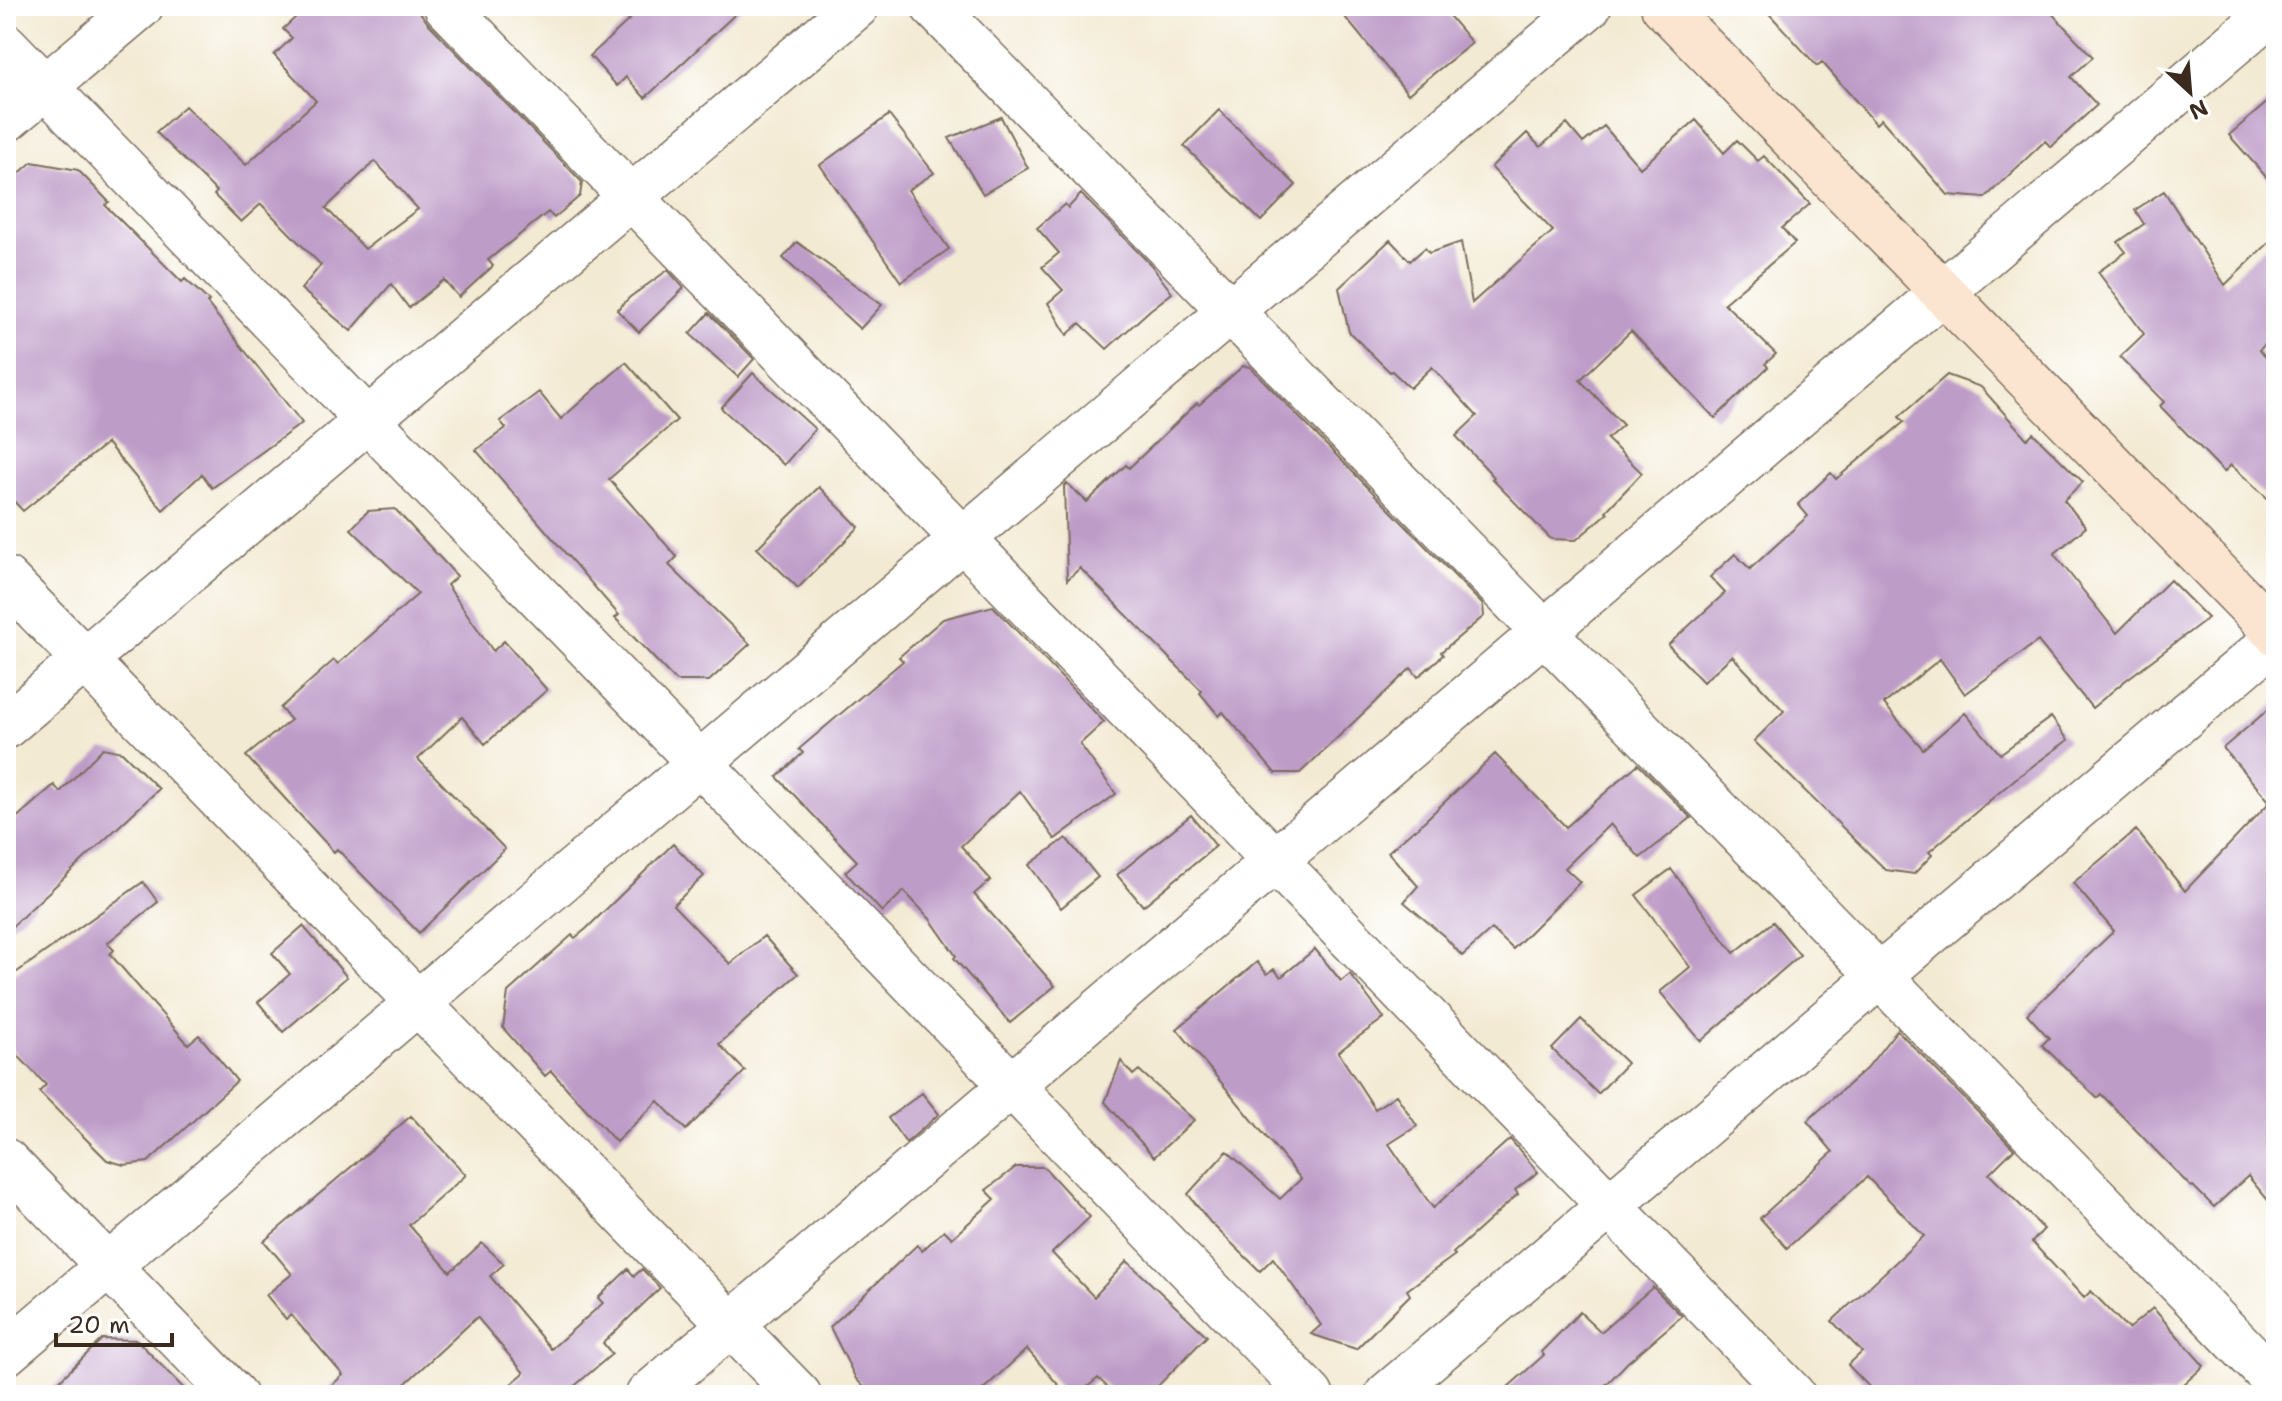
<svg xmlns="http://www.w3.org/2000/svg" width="2282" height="1401" font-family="'Shantell Sans',sans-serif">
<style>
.building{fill:#be9cc8;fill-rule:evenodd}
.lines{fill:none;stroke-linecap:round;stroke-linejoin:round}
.street-casing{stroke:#7b6d5d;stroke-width:47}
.secondary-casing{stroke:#7b6d5d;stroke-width:47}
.street{stroke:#fff;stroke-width:44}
.secondary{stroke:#fce5d0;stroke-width:44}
</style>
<rect width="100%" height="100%" fill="#fff"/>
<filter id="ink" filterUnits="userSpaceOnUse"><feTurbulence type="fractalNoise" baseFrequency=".0125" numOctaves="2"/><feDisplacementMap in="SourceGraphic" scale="16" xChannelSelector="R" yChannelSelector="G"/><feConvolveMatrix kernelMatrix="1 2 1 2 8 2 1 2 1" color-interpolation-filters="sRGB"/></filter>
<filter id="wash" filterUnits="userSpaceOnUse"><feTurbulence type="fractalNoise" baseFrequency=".006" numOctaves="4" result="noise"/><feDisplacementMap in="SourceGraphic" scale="32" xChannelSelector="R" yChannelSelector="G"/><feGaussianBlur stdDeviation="1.8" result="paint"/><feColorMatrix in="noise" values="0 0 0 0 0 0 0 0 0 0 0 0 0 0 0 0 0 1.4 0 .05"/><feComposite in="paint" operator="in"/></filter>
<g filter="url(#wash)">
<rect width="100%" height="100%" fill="#f3ead3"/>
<g id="blocks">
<path class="building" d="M308,6H415L428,23L582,182L580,196L554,218L548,212L488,260L493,266L459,297L444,280L409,308L391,284L351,331L301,289L321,265L261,204L241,222L214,195L217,192L156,132L185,106L246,165L316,101L274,55L292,38L283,29ZM375,161L418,209L365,249L326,208Z
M644,6H744L645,98L626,77L617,86L590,56Z
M1336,6H1441L1472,43L1408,94Z
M1762,6H2045L2093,57L2071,77L2097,105L2051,147L2045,141L1985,198L1948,195L1881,119L1876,124L1822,62L1817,66Z
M2276,95V188L2229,135Z
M1219,110L1296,185L1261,221L1184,146Z
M889,115L934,173L908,190L949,249L901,282L820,165Z
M1001,117L1028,168L983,194L949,138Z
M1696,120L1724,153L1737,140L1758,161L1764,156L1810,204L1782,228L1795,243L1724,303L1776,354L1765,364L1768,367L1715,418L1631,331L1580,380L1623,425L1607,439L1642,473L1606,511L1608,513L1576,540L1551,539L1492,479L1494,477L1456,436L1477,416L1432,367L1410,388L1392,371L1390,372L1349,332L1339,288L1390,240L1410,261L1425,248L1429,253L1461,242L1472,303L1553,231L1491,167L1527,133L1540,147L1567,124L1583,143L1604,126L1640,168Z
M32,162L78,170L109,202L105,205L182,282L185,279L209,301L207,303L302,423L212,488L202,474L163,510L107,443L23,511L6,493V185Z
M2164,191L2225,285L2276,236V335L2259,350L2276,368V506L2231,465L2224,472L2160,406L2164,402L2120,357L2144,334L2098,272L2126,252L2118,242L2144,224L2135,210Z
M1081,194L1151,265L1172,293L1150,310L1107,349L1080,323L1067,335L1048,303L1063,290L1042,267L1059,253L1037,228L1065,204L1068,208Z
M797,242L882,305L860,329L783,258Z
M668,270L684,288L639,332L617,310L630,297Z
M709,313L754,359L738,377L690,334Z
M626,362L677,420L609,479L677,557L669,565L750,644L709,681H676L615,618L619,615L476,450L506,428L500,421L539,392L561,419Z
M1243,366L1250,367L1483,605L1484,616L1441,652L1443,655L1418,677L1411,668L1300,773H1275L1223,712L1219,716L1200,693L1202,691L1080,568L1067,580L1064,486L1067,483L1087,502L1126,465L1129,468L1197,403L1199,405Z
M753,373L815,429L784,465L721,408Z
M1947,375L1981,387L2027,439L2033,433L2083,482L2064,500L2086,527L2054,554L2117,633L2170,580L2208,618L2126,680L2092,708L2038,641L1965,694L1940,659L1884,704L1923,749L1965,713L2000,754L2051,717L2068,740L2015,779L1929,852L1932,855L1914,874L1886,870L1754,741L1784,711L1732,656L1703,682L1668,645L1725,593L1710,577L1735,554L1750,569L1808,516L1798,504L1831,473L1836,479L1904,422L1899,417Z
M819,487L859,527L798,588L757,548Z
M395,509L457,576L447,585L493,651L504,641L547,690L485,744L462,717L418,759L505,849L419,933L337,849L334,852L246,756L291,720L280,708L334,660L338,664L418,594L351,529L368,511Z
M993,606L1104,722L1080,744L1116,794L1055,839L1020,791L961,846L991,880L974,894L1055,986L1010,1023L954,958L956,956L930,919L904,891L882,912L845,872L857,861L777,777L803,753L799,749L903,661L899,657L943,619Z
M2276,703V1210L2248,1176L2214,1207L2193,1186L2191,1187L2101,1094L2097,1098L2042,1045L2049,1038L2027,1014L2114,931L2073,883L2136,830L2185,891L2270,802L2223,748Z
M103,748L122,752L159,789L6,932V827L54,785L60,792Z
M1495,754L1566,827L1638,764L1691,818L1640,858L1610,824L1565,868L1580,882L1513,949L1492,929L1462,956L1445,937L1404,902L1418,886L1388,852L1414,829L1415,830Z
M1191,815L1216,846L1143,906L1117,875Z
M1066,838L1098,877L1061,908L1029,865Z
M673,844L704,876L673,905L730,964L764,936L798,974L719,1044L745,1071L686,1130L658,1101L616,1142L551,1071L545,1076L503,1028L508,992L572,935L575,938L586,929Z
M1671,869L1734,953L1773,922L1800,955L1701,1041L1660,992L1690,967L1636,895Z
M143,882L158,902L107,943L114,950L110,954L188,1044L199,1035L237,1081L148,1162L124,1165L107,1160L39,1092L46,1085L6,1043V980Z
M303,926L347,977L283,1032L258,1002L290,974L272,953Z
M1315,949L1341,981L1350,974L1384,1018L1338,1052L1375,1109L1396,1095L1417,1126L1389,1144L1433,1208L1510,1139L1538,1172L1515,1190L1518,1194L1453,1253L1455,1255L1407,1290L1410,1295L1356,1349L1311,1334L1321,1325L1273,1258L1260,1271L1210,1222L1188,1194L1227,1151L1280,1199L1301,1179L1177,1029L1257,962L1267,974L1274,969L1281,977Z
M1581,1019L1627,1063L1598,1094L1552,1049Z
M1897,1030L2014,1149L1989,1174L2044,1229L2032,1242L2084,1298L2091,1291L2128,1329L2153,1308L2204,1366L2172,1395H1877L1848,1365L1862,1352L1832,1321L1924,1236L1867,1177L1787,1248L1760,1218L1833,1152L1807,1121L1867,1068Z
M1121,1061L1133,1075L1139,1070L1194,1120L1154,1157L1105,1102Z
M922,1093L939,1114L906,1143L888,1118Z
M411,1116L466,1175L409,1225L450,1272L482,1243L504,1264L490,1276L551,1349L603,1303L598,1298L628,1269L634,1276L642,1269L660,1288L603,1343L612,1354L564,1395H498L524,1373L477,1317L393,1395H321L343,1375L291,1315L286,1319L266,1295L292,1274L264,1241Z
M1016,1167H1044L1090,1217L1052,1253L1094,1297L1127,1261L1207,1336L1149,1395H1116L1098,1378L1078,1395H1067L1027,1349L977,1395H872L856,1379L830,1327L917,1245L922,1251L944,1230L952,1238L995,1199L986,1190Z
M1653,1287L1682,1316L1628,1362L1596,1395H1499L1544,1355L1541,1352L1580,1312L1601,1332Z
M102,1339L137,1340L190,1395H45Z"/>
</g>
</g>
<g filter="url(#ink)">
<use href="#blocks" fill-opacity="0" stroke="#7b6d5d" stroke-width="2"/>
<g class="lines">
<g class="street-casing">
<path id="street" d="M446,6L1793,1395
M933,6L2276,1382
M6,46L1311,1395
M6,120L141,6
M6,579L799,1395
M6,726L857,6
M6,1161L234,1395
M6,1353L1589,6
M648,1395L2276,8
M1387,1395L2276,639"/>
</g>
<g class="secondary-casing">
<path id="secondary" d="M1663,6L2276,633"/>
</g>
<use href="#street" class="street"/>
<use href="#secondary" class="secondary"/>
</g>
</g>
<rect width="2282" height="1401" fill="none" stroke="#fff" stroke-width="32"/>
<g transform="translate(2190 92) rotate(154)" stroke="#ffffff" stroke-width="6" paint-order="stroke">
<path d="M0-6L14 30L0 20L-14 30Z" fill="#3b2a1e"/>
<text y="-12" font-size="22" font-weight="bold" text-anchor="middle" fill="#3b2a1e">N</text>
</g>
<path d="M56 1333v12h116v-12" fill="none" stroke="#3b2a1e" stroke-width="4"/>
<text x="68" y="1333" font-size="24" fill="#3b2a1e" stroke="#ffffff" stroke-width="6" paint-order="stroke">20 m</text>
</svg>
